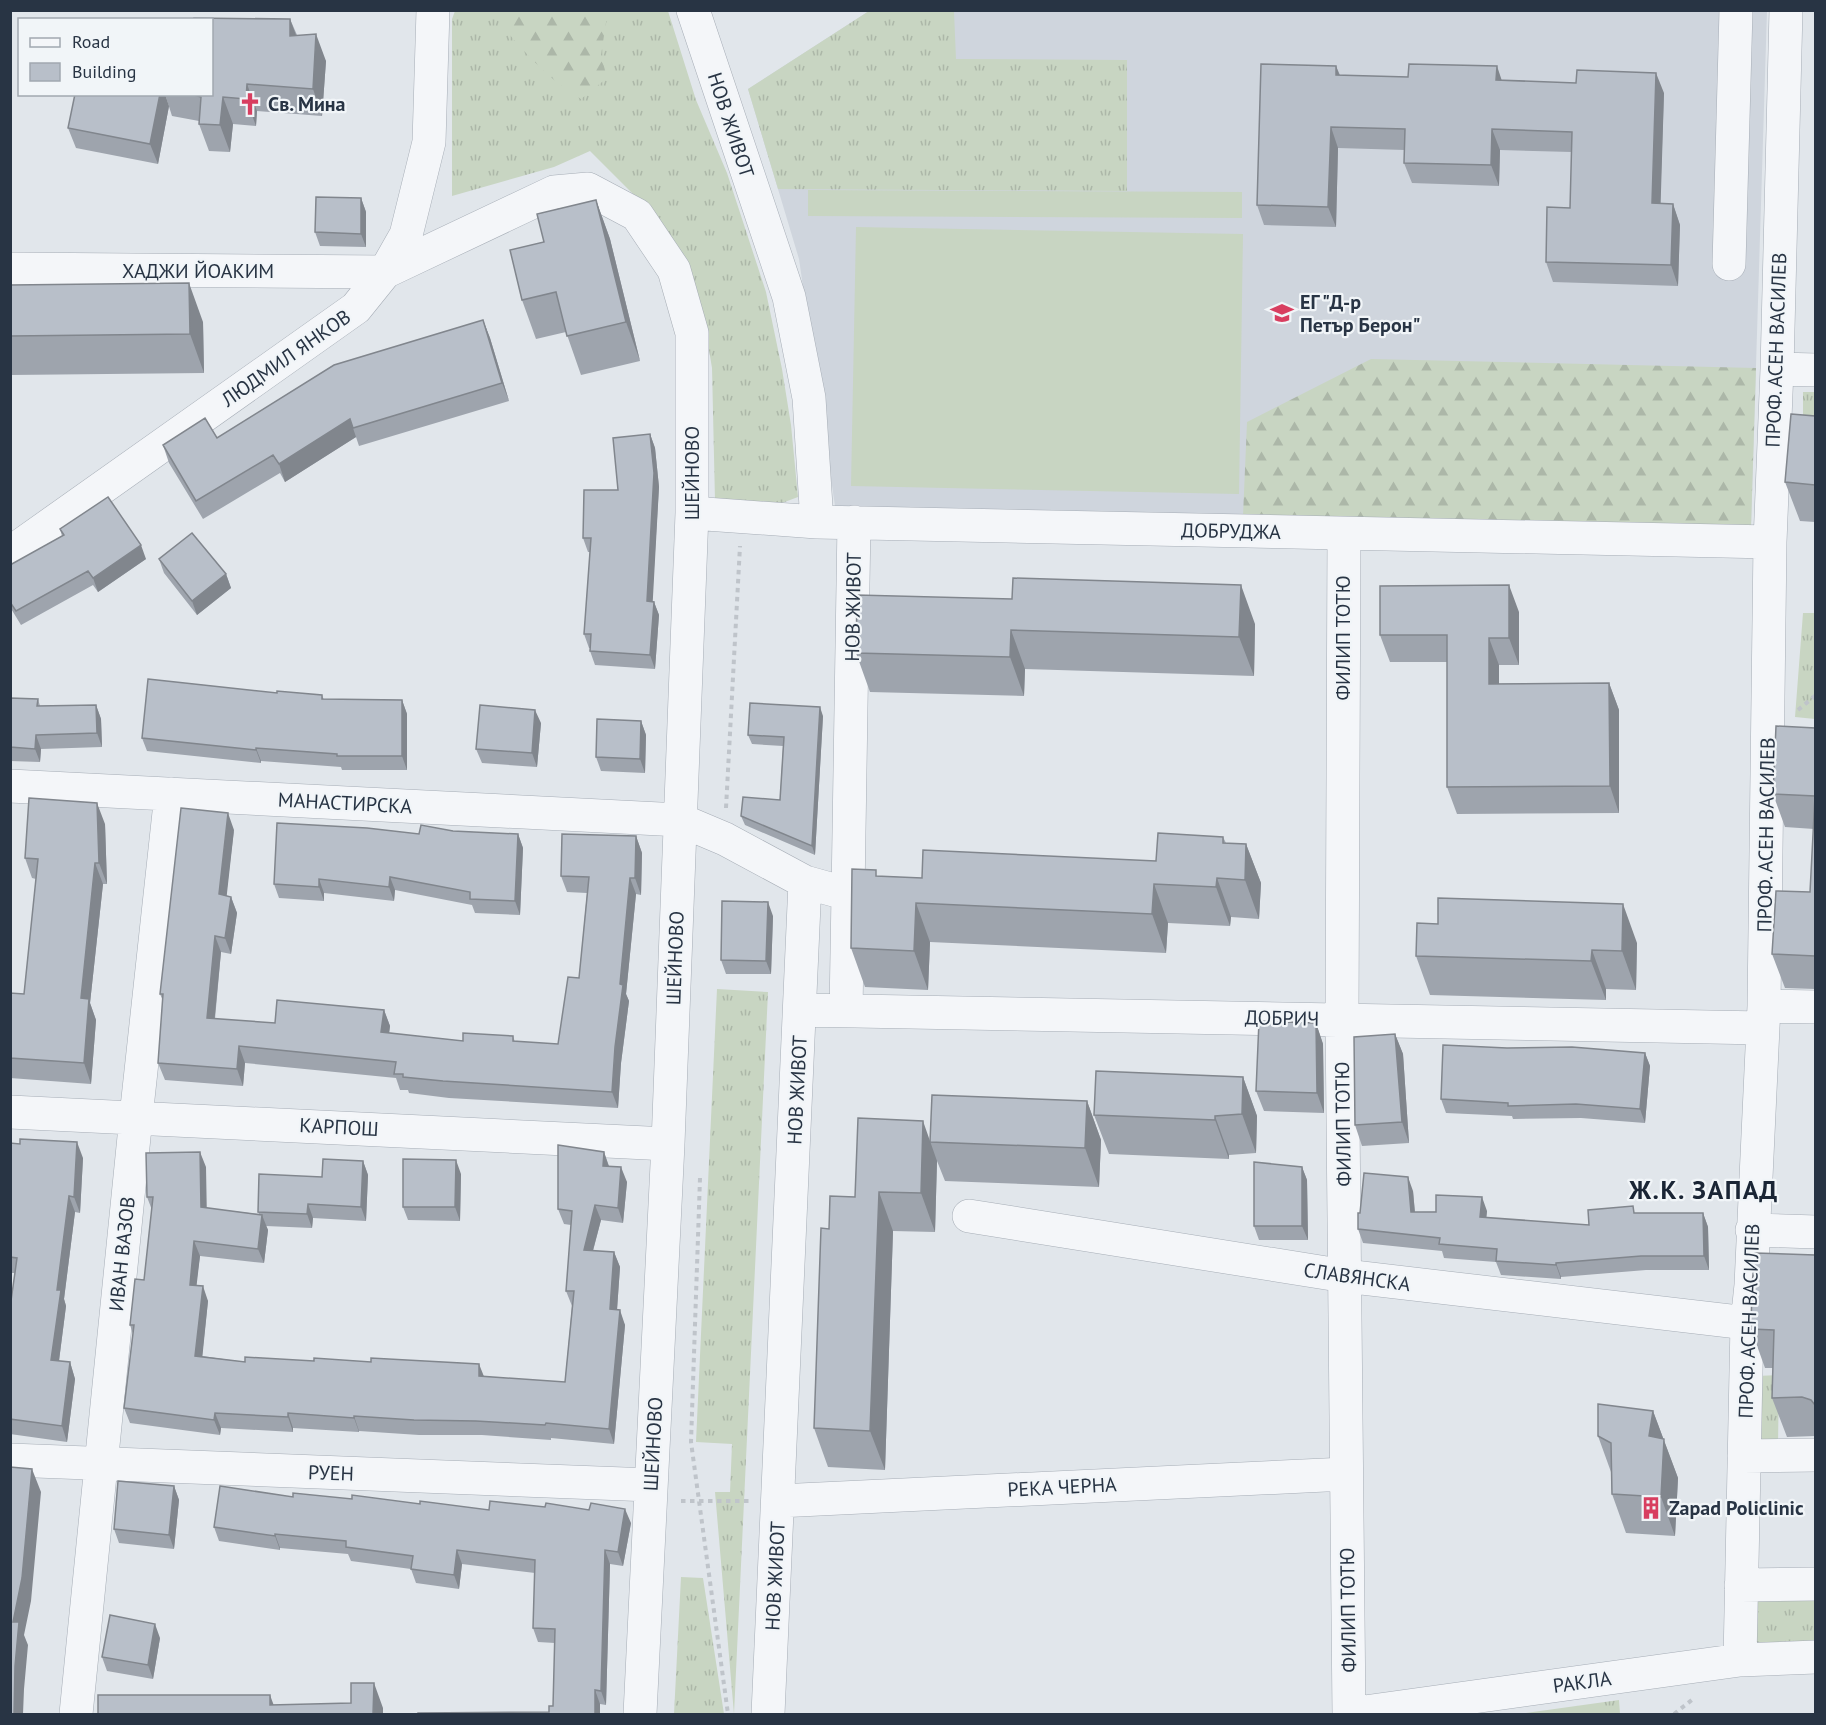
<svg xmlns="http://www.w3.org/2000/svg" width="1826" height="1725" font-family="'PT Sans',sans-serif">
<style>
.built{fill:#cfd5dd}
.grass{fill:url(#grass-tufts)}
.forest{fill:url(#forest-firs)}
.pitch{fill:#c8d5c2}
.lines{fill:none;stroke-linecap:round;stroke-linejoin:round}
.minor-casing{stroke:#a6adb6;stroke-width:34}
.path{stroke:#bfc4ca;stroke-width:4;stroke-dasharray:4.5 4.5;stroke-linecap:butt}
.minor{stroke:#f4f6f9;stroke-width:33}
.wall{fill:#9ea4ad}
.shaded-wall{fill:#81868d}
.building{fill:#b8bfc9;stroke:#81868d;stroke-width:1.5}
.labels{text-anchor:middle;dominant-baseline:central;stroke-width:4.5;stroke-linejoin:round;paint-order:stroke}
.poi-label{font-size:20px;font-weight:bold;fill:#283444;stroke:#f1f5f8;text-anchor:start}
.street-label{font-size:20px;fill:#283444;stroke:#f1f5f8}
.district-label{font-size:26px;font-weight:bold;letter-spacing:1.5px;fill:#1a2535;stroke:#f1f5f8}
</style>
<defs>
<pattern id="grass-tufts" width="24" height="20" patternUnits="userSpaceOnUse" patternTransform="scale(1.5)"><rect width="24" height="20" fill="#c8d5c2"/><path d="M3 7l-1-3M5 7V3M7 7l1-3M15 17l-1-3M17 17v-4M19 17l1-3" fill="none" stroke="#acb7a8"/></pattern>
<pattern id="forest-firs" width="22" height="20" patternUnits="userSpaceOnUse" patternTransform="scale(1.5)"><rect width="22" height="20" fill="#c8d5c2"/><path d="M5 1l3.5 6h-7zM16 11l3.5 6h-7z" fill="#acb7a8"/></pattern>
</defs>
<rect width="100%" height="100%" fill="#e1e6eb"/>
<path class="built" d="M869,11H1767L1751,527L835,506L799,259L748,89Z"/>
<path class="grass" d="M455,11H668L696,100L727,173L766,292L782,369L791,425L798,497L782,503L715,501L712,368L706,332L648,209L590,151L554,167L452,196V19Z
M869,11H954L956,59L1127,60V191L778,189L748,89Z
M1803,392H1815V420L1803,419Z
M1803,613H1815V719L1795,717Z
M717,989L768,992L734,1714L715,1492H730L732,1444L696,1442Z
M1779,1375L1778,1446H1756L1757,1376Z
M681,1577L703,1578L724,1714H674Z
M1815,1592V1646L1753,1648L1751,1594Z
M1619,1700L1620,1714H1518Z"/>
<path class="forest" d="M490,11H624V15L607,16L601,55L607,78L581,99C544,77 517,44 490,11Z
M1371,359L1756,368L1751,527L1243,516L1247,422Z"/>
<path class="pitch" d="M808,190L1242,192V218L808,216Z
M856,227L1243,234L1239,494L851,486Z"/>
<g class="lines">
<g class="minor-casing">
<path id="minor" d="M693,10L789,297L809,398L817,522
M1729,264L1736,10
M10,269L385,272
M385,272L406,235L429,142L433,10
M1777,369L1816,370
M692,513L817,522L1770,542
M1344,534L1342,1020L1349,1714
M10,553L356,308L385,272L554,192L588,189L637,215L674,270L692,333V513L668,1144L640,1714
M10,786L680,820L725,839L805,882
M1764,1006L1816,1007
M801,1010L1763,1028
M846,1011L848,894
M10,1112L668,1144
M969,1216L1345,1276L1747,1323
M1752,1230L1816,1232
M1744,1456L1816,1455
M10,1460L651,1485
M778,1501L1346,1474
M1741,1585L1816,1584
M1740,1660L1747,1323L1751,1285L1764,1006L1770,542L1777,369L1786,10
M76,1714L136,1117L171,794
M768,1714L805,882L848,894L854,522
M1350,1714L1740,1660L1816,1657"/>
</g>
<path class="path" d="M1798,710L1816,695
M726,808L740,546
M700,1178L691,1442L728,1714
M681,1501H749
M1674,1714L1693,1699"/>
<use href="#minor" class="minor"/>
</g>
<path class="wall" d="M290,19L297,35L326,61L322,116L257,111L256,126L233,124L230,152L209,151L199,124V121L172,116L165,94H212Z
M1336,66L1340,75L1502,81L1664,93L1660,204H1673L1680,225L1678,286L1553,282L1546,262L1570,208L1572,152L1500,150L1499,186L1412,183L1404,163L1405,150L1338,148L1336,227L1264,225L1257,205Z
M169,106L158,164L76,148L68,128Z
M361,198L366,212V247L320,246L315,232Z
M596,200L610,239L640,361L581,375L566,332L536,339L522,300L544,242Z
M10,285L203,322L204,373L10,375Z
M483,320L490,338L509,401L359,446L356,437L285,482L280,473L203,519L169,463L163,445L217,438Z
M1815,416V522L1800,521L1785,482Z
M650,434L655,448L659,487L652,601L654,602L659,615L655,669L595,665L590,651V648H589L584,634L590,552H588L583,538L618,490Z
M60,529L146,559L98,592L93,585L21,625L10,607V565L62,536Z
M159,559L226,574L231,588L197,615L164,573Z
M857,595L1255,624L1254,676L1025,669L1024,696L870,692L856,653Z
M1519,612V665H1499V684L1609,683L1619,710V813L1457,814L1447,787V662H1390L1380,635Z
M277,693L322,695L324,700H402L407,714V770H342L341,767L261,761V763L147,751L142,738Z
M10,698L38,699L40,706L96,705L101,719L102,747L41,749L40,762L10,761Z
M823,716L815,855L745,825L741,816L780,800L783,746L752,744L748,735Z
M641,721L646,735L645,773L601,771L596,757Z
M541,723L537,767L482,763L476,749Z
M1815,728V989L1785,988L1772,954L1810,892L1814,829L1785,827L1773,794Z
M105,824L107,884H103L90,1003L96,1020L91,1084L10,1078V993L24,994L36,879L32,878L25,858Z
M234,830L226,896L231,897L237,913L231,954L221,952L215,1019L275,1023L384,1010L390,1026L389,1033L463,1041L513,1036L515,1042L558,1044L579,978L587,893L567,892L561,876L636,836L642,853L641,895L636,894L626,994L629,1001L621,1063L618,1108L449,1098L409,1093L408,1090H400L396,1078L245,1063L243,1086L165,1080L158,1063L163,1001L160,994Z
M453,831L518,834L523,848L520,915L475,913L472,905L395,890L394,901L324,893V901L279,898L274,884L419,834Z
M1223,837L1226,843L1246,844L1261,883L1259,919L1231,917L1230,926L1168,923L1166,953L930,942L928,990L865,987L851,948L878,876L922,878L1156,861Z
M773,916L771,974H726L721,960Z
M1637,943L1636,990L1606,989V1000L1430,995L1416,956Z
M1316,1023L1323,1044L1324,1113L1264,1111L1256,1091Z
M1395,1034L1403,1054L1409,1143L1362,1146L1355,1125Z
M1507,1048L1645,1053L1650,1066L1645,1123L1581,1118L1513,1119L1512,1116L1446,1113L1441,1099Z
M1243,1077L1257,1116L1256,1153L1229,1155V1159L1109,1154L1094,1115Z
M1087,1101L1101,1140L1099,1187L945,1181L937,1161L935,1232L893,1231L885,1470L828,1467L814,1428L829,1229L855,1197L930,1141Z
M10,1143L83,1158L80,1213L75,1212L64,1299L66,1306L59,1361L70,1362L75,1379L67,1442L10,1434V1308L15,1273H10Z
M604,1152L609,1166L627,1182L623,1223L601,1220L593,1251L614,1252L620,1267L617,1310L625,1325L614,1444L551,1438V1440L482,1435H419L359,1431V1432L293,1428V1432L221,1428L220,1435L130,1423L124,1408L133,1334L130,1325L144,1280L152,1210L147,1197L206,1167V1208L259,1214L258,1212L322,1177L363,1161L368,1175L366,1221L313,1218L312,1228L266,1226L268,1230L264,1263L200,1256L196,1285L208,1301L202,1356L245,1362L565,1382L572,1306L566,1291L571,1225L564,1224L558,1209Z
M1302,1167L1307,1180L1308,1240H1259L1254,1226Z
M461,1174L460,1221L408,1220L403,1207Z
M1413,1191L1415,1212L1487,1211L1486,1218L1589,1225L1636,1213H1703L1708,1227L1709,1270H1646L1561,1277V1279L1501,1275L1496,1262L1444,1258L1442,1251L1363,1243L1358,1229L1360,1213Z
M1815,1255V1436L1787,1437L1772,1398L1773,1368H1765L1751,1329Z
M1653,1411L1678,1478L1675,1536L1626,1533L1612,1494L1611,1472L1598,1436Z
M174,1486L179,1500L174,1549L119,1543L114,1529Z
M293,1497L352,1499L631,1523L623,1566L610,1564L606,1705L600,1704L549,1712L553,1706L555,1643L538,1642L533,1628L535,1573L462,1564L459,1589L416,1583L411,1569L351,1561L348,1554L280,1548V1550L219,1541L214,1527Z
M160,1638L153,1679L107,1671L102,1657Z"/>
<path class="shaded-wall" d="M290,19L300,46L290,36Z
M316,34L326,61L322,116L313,89Z
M1336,66L1344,87L1336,75Z
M1497,66L1504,87L1496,80Z
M1656,73L1664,93L1660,224L1652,203Z
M247,84L257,111L256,126L246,99Z
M160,94H165L169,106L158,164L150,144Z
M223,97L233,124L230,152L220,125Z
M1331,127L1338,148L1336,227L1328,207Z
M1492,129L1500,150L1499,186L1491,165Z
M361,198L366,212V247L361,234Z
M596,200L610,239L640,361L626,322Z
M1673,204L1680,225L1678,286L1671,265Z
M189,283L203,322L204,373L190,334Z
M483,320L490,338L509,401L502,383Z
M350,419L356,437L285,482L279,464Z
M650,434L655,448L659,487L652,615L647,601Z
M141,545L146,559L98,592L93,578Z
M226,574L231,588L197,615L192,601Z
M1241,585L1255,624L1254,676L1239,637Z
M1509,585L1519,612V665L1509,638Z
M654,602L659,615L655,669L650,655Z
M1011,630L1025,669L1024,696L1010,657Z
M1489,638L1499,665V711L1489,684Z
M1609,683L1619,710V813L1610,786Z
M402,700L407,714V770L402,756Z
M96,705L101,719L102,747L97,733Z
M820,707L823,716L815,855L812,846Z
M535,710L541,723L537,767L532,753Z
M641,721L646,735L645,773L640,759Z
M36,735L41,749L40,762L35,749Z
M256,748L261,761V763L256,750Z
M97,803L105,824L107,884L99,863Z
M228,813L234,830L225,911L219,894Z
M518,834L523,848L520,915L515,901Z
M636,836L642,853L641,895L635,878Z
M1246,844L1261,883L1259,919L1245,880Z
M95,863L103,884L90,1003L96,1020L91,1084L84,1063L81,998Z
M390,877L395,890L394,901L389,887Z
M630,878L636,894L626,994L629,1001L621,1063L618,1108L612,1092L620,984Z
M1217,878L1231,917L1230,926L1216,887Z
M319,879L324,893V901L319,887Z
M1154,884L1168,923L1166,953L1152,914Z
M231,897L237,913L231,954L225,938Z
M768,902L773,916L771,974L766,961Z
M916,903L930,942L928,990L914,951Z
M1623,904L1637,943L1636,990L1622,951Z
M215,936L221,952L213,1035L207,1018Z
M1592,950L1606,989V1000L1591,961Z
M384,1010L390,1026L387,1049L381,1032Z
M1316,1023L1323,1044L1324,1113L1317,1093Z
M1395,1034L1403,1054L1409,1143L1402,1122Z
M239,1046L245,1063L243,1086L237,1069Z
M1645,1053L1650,1066L1645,1123L1640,1109Z
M1243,1077L1257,1116L1256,1153L1242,1114Z
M1087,1101L1101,1140L1099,1187L1085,1148Z
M1215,1116L1229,1155V1159L1215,1120Z
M923,1121L937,1161L935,1232L921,1193Z
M77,1142L83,1158L80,1213L74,1197Z
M200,1152L206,1167L207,1222L201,1207Z
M604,1152L609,1167L603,1166Z
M456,1160L461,1174L460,1221L455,1207Z
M363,1161L368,1175L366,1221L361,1207Z
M621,1167L627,1182L623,1223L618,1208Z
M1302,1167L1307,1180L1308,1240L1302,1226Z
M1408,1177L1413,1191L1416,1226L1411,1212Z
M879,1192L893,1231L885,1470L870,1431Z
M69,1196L75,1212L64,1299L66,1306L57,1376L51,1360L57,1290Z
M1482,1197L1487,1211L1485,1231L1480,1217Z
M308,1204L313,1218L312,1228L307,1214Z
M595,1205L601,1220L589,1265L584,1250Z
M1703,1213L1708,1227L1709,1270L1704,1256Z
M262,1215L268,1230L264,1263L258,1249Z
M194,1241L200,1256L195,1299L190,1285Z
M614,1252L620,1267L616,1324L610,1309Z
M1556,1263L1561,1277V1279L1556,1265Z
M203,1286L208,1301L201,1370L195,1356Z
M620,1310L625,1325L614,1444L609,1429Z
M70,1362L75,1379L67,1442L62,1426Z
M479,1364L485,1379L479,1376Z
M1653,1411L1678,1478L1675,1536L1661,1497L1649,1436Z
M215,1413L221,1428L220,1435L214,1420Z
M288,1413L293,1428V1432L288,1417Z
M354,1416L359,1431V1432L354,1418Z
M32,1469L41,1492L31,1601L24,1635L28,1645L24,1689L23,1714H14L13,1622Z
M174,1486L179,1500L174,1549L169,1535Z
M625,1509L631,1523L623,1566L618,1552Z
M275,1534L280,1548V1550L275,1536Z
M457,1550L462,1564L459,1589L454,1575Z
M605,1550L610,1564L606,1705L601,1691Z
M155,1624L160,1638L153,1679L148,1665Z
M374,1683L383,1708V1714H373Z
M595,1690L600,1704V1714H595Z
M270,1695L277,1714L270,1705Z"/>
<path class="building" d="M194,18L290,19V36L316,34L313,89L247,84L246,99L223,97L220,125L199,124L201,97L191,94H212V20H194Z
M1261,64L1336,66V75L1408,77L1409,64L1497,66L1496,80L1576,83L1577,70L1656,73L1652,203L1673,204L1671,265L1546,262L1547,207L1570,208L1572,132L1492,129L1491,165L1404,163L1405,129L1331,127L1328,207L1257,205Z
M75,94H160L150,144L68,128Z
M316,197L361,198V234L315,232Z
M596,200L626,322L567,336L556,292L522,300L510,250L544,242L537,214Z
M189,283L190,334L10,336V285Z
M483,320L502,383L353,428L350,419L279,464L273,455L196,501L163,445L205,418L217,438L334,365Z
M1791,414L1815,416V485L1785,482Z
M650,434L654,473L647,601L654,602L650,655L590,651L591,634H584L591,538H583L584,490H618L613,438Z
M108,497L141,545L93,578L88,571L16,611L10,602V565L64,535L60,529Z
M192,533L226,574L192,601L159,559Z
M1013,578L1241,585L1239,637L1011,630L1010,657L856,653L857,595L1012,599Z
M1509,585V638H1489V684L1609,683L1610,786L1447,787V635H1380V586Z
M148,679L277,693V691L322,695V699L402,700V756H337V754L256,748V750L142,738Z
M10,698L38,699L37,706L96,705L97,733L36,735L35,749L10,747Z
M750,703L820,707L812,846L741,816L743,797L780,800L784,737L748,735Z
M480,705L535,710L532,753L476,749Z
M597,719L641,721L640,759L596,757Z
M1776,726L1815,728V956L1772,954L1776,891L1810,892L1815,796L1773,794Z
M29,798L97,803L99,863H95L81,998L89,999L84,1063L10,1058V993L24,994L38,859L25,858Z
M181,808L228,813L219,894L231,897L225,938L215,936L207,1018L275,1023L277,1000L384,1010L381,1032L463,1041V1033L513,1036V1041L558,1044L568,977L579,978L589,877L561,876L562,834L636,836L635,878H630L620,984L623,985L615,1047L612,1092L443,1081L403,1077V1074H394L396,1062L239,1046L237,1069L158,1063L163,994H160Z
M277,823L367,828L419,834L421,825L453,831L518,834L515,901L470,899V892L390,877L389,887L319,879V887L274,884Z
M1158,833L1223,837V843L1246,844L1245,880L1217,878L1216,887L1154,884L1152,914L916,903L914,951L851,948L852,869L876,870V876L922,878L923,850L1156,861Z
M1438,898L1623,904L1622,951L1592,950L1591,961L1416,956L1417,923L1438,924Z
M722,901L768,902L766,961L721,960Z
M1259,1021L1316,1023L1317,1093L1256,1091Z
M1395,1034L1402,1122L1355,1125L1354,1037Z
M1443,1045L1507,1048L1572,1047L1645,1053L1640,1109L1576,1104L1508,1106V1103L1441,1099Z
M1096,1071L1243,1077L1242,1114L1215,1116V1120L1094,1115Z
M932,1095L1087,1101L1085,1148L930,1142Z
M858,1118L923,1121L921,1193L879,1192L870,1431L814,1428L821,1228L829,1229L830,1196L855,1197Z
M20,1139L77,1142L74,1197L69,1196L57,1290H61L51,1360L70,1362L62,1426L10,1419V1308L17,1258L10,1257V1143L20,1144Z
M558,1145L604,1152L603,1166L621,1167L618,1208L595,1205L584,1250L614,1252L610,1309L620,1310L609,1429L546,1423L545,1425L476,1421L414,1420L354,1416V1418L288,1413V1417L215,1413L214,1420L124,1408L134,1325H130L135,1279L144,1280L153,1197H147L146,1153L200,1152L201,1207L262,1215L258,1249L194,1241L190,1285L203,1286L195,1356L245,1362V1357L314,1361V1358L371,1362V1358L479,1364V1376L565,1382L574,1291H566L572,1211L558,1209Z
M323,1159L363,1161L361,1207L308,1204L307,1214L258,1212L259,1174L322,1177Z
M403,1159L456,1160L455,1207H403Z
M1254,1162L1302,1167V1226H1254Z
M1364,1173L1408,1177L1411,1212H1436V1195L1482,1197L1480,1217L1589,1225L1588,1210L1633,1206L1634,1213H1703L1704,1256H1641L1556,1263V1265L1496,1261L1497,1249L1439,1244L1440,1238L1358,1229V1213H1360Z
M1755,1253L1815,1255V1405L1811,1400L1802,1397L1772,1398L1774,1330L1751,1329L1752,1285Z
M1598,1404L1653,1411L1649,1436L1664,1439L1661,1497L1612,1494L1611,1443L1598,1436Z
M10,1467L32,1469L22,1578L13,1622H19L15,1666L14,1714H10Z
M118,1481L174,1486L169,1535L114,1529Z
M220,1486L293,1497V1493L352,1499V1495L420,1504V1501L489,1510L490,1501L545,1507L546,1503L589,1510L591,1503L625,1509L618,1552L605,1550L601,1691L595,1690V1714H418V1713L549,1712V1706H553L555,1629L533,1628L535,1560L457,1550L454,1575L411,1569L413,1556L346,1547V1541L275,1534V1536L214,1527Z
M110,1615L155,1624L148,1665L102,1657Z
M351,1683H374L373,1714H98V1695H270V1705L351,1703Z"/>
<defs>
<g id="church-bare" transform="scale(1.8)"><path d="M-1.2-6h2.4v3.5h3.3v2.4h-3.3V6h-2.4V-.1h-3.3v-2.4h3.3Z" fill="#d83e60" stroke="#f1f5f8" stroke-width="2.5" paint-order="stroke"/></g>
<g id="school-bare" transform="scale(1.8)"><path d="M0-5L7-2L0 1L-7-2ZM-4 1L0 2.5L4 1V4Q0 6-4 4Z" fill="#d83e60" stroke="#f1f5f8" stroke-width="2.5" paint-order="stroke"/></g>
<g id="building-bare" transform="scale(1.8)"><path d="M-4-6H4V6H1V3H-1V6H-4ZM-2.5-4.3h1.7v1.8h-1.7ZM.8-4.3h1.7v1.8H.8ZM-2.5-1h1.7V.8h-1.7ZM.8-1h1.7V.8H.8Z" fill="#d83e60" stroke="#f1f5f8" stroke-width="2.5" paint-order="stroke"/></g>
</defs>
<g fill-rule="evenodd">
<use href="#church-bare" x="250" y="104"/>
<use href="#school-bare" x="1282" y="313"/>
<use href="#building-bare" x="1651" y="1508"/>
</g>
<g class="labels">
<g class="poi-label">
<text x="268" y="104">Св. Мина</text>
<text x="1300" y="302">ЕГ "Д-р<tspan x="1300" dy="23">Петър Берон"</tspan></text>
<text x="1669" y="1508">Zapad Policlinic</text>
</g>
<g class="street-label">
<text transform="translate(731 125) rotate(72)">НОВ ЖИВОТ</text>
<text x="198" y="271">ХАДЖИ ЙОАКИМ</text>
<text transform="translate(1776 350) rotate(-88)">ПРОФ. АСЕН ВАСИЛЕВ</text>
<text transform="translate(286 358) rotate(-35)">ЛЮДМИЛ ЯНКОВ</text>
<text transform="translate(692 473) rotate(-90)">ШЕЙНОВО</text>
<text transform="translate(1231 531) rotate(1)">ДОБРУДЖА</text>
<text transform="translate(853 607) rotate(-89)">НОВ ЖИВОТ</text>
<text transform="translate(1343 638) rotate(-90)">ФИЛИП ТОТЮ</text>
<text transform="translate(345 803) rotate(3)">МАНАСТИРСКА</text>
<text transform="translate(1766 835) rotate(-89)">ПРОФ. АСЕН ВАСИЛЕВ</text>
<text transform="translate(675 958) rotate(-88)">ШЕЙНОВО</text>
<text transform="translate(1282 1018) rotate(1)">ДОБРИЧ</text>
<text transform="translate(797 1090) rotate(-87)">НОВ ЖИВОТ</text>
<text transform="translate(1343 1124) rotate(-91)">ФИЛИП ТОТЮ</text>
<text transform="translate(339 1127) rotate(3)">КАРПОШ</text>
<text transform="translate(122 1254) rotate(-84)">ИВАН ВАЗОВ</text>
<text transform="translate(1357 1277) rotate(8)">СЛАВЯНСКА</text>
<text transform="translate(1749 1321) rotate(-88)">ПРОФ. АСЕН ВАСИЛЕВ</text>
<text transform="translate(653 1444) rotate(-87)">ШЕЙНОВО</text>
<text transform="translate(331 1473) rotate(2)">РУЕН</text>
<text transform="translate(1062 1487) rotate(-3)">РЕКА ЧЕРНА</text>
<text transform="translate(775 1576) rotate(-87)">НОВ ЖИВОТ</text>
<text transform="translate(1348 1610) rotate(-91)">ФИЛИП ТОТЮ</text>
<text transform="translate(1582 1682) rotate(-8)">РАКЛА</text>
</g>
<g class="district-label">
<text x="1704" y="1189">Ж.К. ЗАПАД</text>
</g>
</g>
<rect width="1826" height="1725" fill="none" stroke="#283444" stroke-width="24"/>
<rect x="18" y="18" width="195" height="78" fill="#f1f5f8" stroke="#a1a8b0" stroke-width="1.5"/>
<rect x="30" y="38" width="30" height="9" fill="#f4f6f9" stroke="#a1a8b0" stroke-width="1.5"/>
<text x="72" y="48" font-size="18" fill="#283444">Road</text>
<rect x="30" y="63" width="30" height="18" fill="#b8bfc9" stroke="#a1a8b0" stroke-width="1.5"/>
<text x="72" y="78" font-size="18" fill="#283444">Building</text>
</svg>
